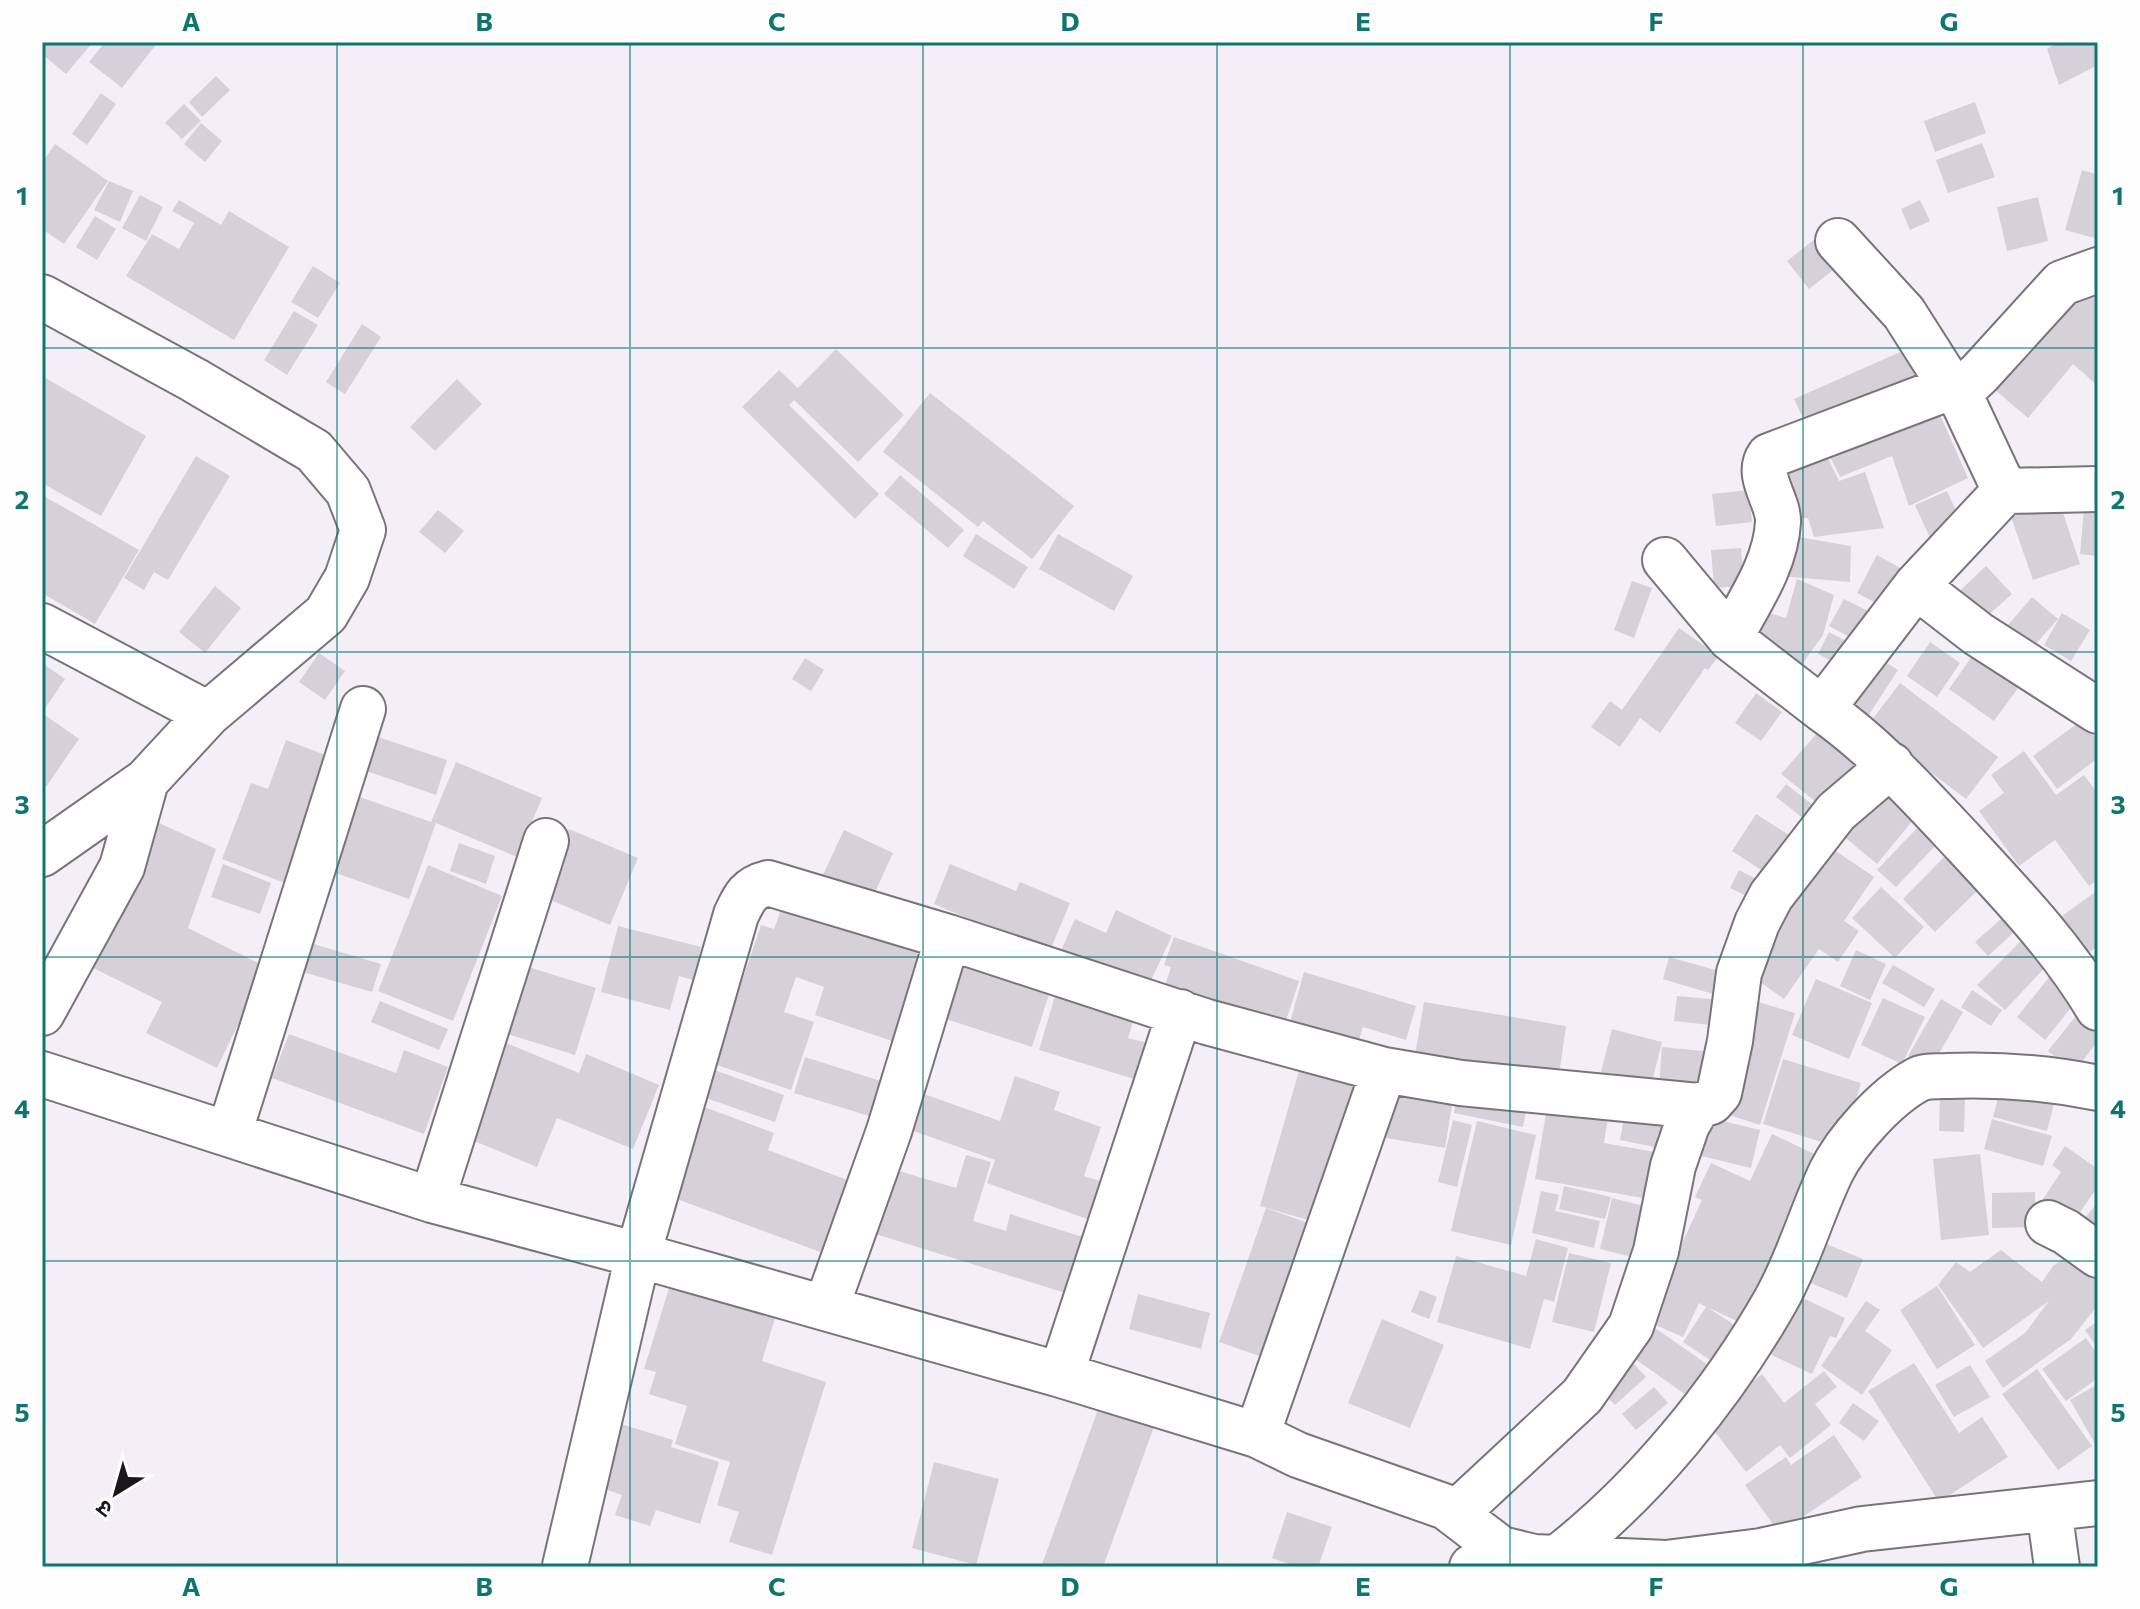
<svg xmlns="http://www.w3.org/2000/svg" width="2140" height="1609" font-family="Commissioner,'Noto Sans Devanagari',sans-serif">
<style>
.building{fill:#d6d1d9}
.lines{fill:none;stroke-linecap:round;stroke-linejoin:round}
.minor-casing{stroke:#79747b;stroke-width:48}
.minor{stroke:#fff;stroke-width:44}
.grid{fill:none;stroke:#0f766e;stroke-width:2;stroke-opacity:0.55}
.neatline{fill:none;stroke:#0f766e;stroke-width:3}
.grid-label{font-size:26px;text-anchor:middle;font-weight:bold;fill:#0f766e}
</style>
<rect width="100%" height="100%" fill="#f4eef7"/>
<path class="building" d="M42,42H93L66,74L42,54Z
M105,42H158L122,88L89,62Z
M2059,42H2098V65L2059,85L2047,49Z
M216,76L230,90L202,117L189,102Z
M101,93L116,104L87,145L72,134Z
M1975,102L1986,133L1935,152L1924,121Z
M184,104L201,121L182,139L165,123Z
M201,123L222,141L205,162L184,144Z
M1982,143L1995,177L1948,193L1936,160Z
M55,144L108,181L64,244L42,229V163Z
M2098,167V239L2065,230L2082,170L2095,174Z
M109,181L133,191L120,222L94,210Z
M140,195L163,207L146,241L122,228Z
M2038,197L2048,241L2007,251L1997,207Z
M179,200L221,225L229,211L289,247L234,340L126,276L152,234L179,249L194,223L172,211Z
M1920,200L1930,221L1910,230L1901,209Z
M95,216L116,229L97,260L76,247Z
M1824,232L1846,260L1809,289L1787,261Z
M313,266L340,283L318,318L291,302Z
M2077,289L2098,300V386L2073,364L2028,418L1982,379Z
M294,311L318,325L287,375L264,360Z
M362,324L381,337L345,394L326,382Z
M836,349L904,415L858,462L794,400L789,405L879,494L855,519L742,407L779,370L798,388Z
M1907,349L1923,385L1811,435L1794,399Z
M42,376L146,436L101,516L42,483Z
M457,379L482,404L435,451L410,427Z
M930,393L1074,506L1032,559L983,521L978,527L883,452Z
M1937,408L1968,478L1909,506L1892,456L1840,477L1824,444Z
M1821,444L1839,481L1865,472L1884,528L1814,537L1808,518L1793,519L1769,468Z
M196,456L230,476L168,580L154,572L144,590L124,578Z
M900,475L964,530L948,548L884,494Z
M1749,490L1752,522L1716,526L1712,494Z
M1947,491L1962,524L1930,538L1915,505Z
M42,495L139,550L95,624L42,593Z
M2059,501L2080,564L2033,580L2011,517Z
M2084,509L2098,510V556L2080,554Z
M438,510L464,531L445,553L419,532Z
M976,534L1028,567L1014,589L963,556Z
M1058,534L1133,576L1114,611L1039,569Z
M1781,534L1851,546L1850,582L1780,576Z
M1741,548L1744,586L1714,588L1711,550Z
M1877,555L1909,573L1889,610L1857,593Z
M1986,566L2012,594L1975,627L1950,600Z
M1797,579L1834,595L1823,635L1795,674L1740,635L1757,609L1786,618Z
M1632,581L1652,588L1634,638L1614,630Z
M215,586L241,608L205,653L179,632Z
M2032,597L2058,619L2022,660L1997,638Z
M1844,599L1878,616L1864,645L1829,626Z
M2062,613L2090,630L2071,661L2044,645Z
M1679,628L1719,656L1708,670L1705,668L1660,733L1640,718L1620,747L1591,727L1610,701L1622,710Z
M1829,632L1857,647L1846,669L1818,654Z
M1930,642L1960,663L1937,697L1907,676Z
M1980,645L2026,677L1994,721L1949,689Z
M319,653L345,671L325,700L299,682Z
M1871,653L1898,670L1863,724L1834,706Z
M805,658L824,670L811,691L792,679Z
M42,663L65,679L42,713Z
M1900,683L1998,757L1966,799L1868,725Z
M1756,693L1782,712L1761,741L1735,723Z
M42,713L79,739L46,787L42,785Z
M2082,720L2098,741V758L2057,789L2033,756Z
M1819,731L1866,758L1825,809L1781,774Z
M369,734L447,760L436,795L358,768Z
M286,740L333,758L285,883L222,859L251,783L268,789Z
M2024,751L2056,795L2084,775L2098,794V879L2089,886L2055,840L2019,866L1979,811L2004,793L1991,775Z
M456,762L542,798L517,857L436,823L409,899L333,872L360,797L431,822Z
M1786,784L1818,809L1808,822L1776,797Z
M1873,784L1914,819L1877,864L1836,830Z
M1756,814L1797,840L1772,877L1732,851Z
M159,823L216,849L188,928L266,967L217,1068L146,1033L162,1002L85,964L121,902Z
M1919,826L1937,844L1896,887L1877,870Z
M569,829L638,858L610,925L541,896Z
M844,830L893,853L870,903L821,879Z
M1821,841L1874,877L1844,921L1859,931L1838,962L1819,949L1784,999L1743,970Z
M459,843L495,856L486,884L450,871Z
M1945,856L1954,865L1956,862L1981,887L1935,932L1903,899Z
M223,864L271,883L260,914L211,897Z
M950,864L1016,891L1020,882L1070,903L1049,953L934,904Z
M428,865L502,896L453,1021L378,991Z
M1739,870L1764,883L1755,900L1730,888Z
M1881,887L1924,927L1895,958L1852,918Z
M2098,890V946L2081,958L2055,921Z
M787,893L928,941L895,1042L815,1015L824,987L796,977L784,1012L814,1022L791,1090L714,1064L761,925L774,929Z
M1116,910L1172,936L1146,991L1061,951L1075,919L1106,933Z
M2009,912L2022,925L1988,956L1975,942Z
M618,926L701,947L693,980L679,976L670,1010L601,992Z
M2028,934L2053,959L2005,1010L1977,985Z
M1174,937L1299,981L1282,1033L1163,992L1171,967L1164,965Z
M307,942L381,964L372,992L299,971Z
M961,950L1054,979L1032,1047L940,1017Z
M1856,950L1886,964L1870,1000L1840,986Z
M1669,957L1733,975L1726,998L1663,979Z
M522,965L596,988L575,1055L501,1032Z
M1893,965L1935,989L1924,1007L1882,983Z
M2055,970L2083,993L2045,1040L2017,1017Z
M1304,972L1416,1006L1406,1040L1363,1027L1354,1057L1286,1037Z
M1060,979L1139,1002L1128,1038L1152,1044L1141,1081L1039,1050Z
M1816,979L1872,1003L1849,1059L1792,1035Z
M1972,990L2002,1010L1991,1026L1961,1007Z
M1677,996L1730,1001L1727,1027L1674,1021Z
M1883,998L1925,1017L1902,1064L1861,1045Z
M1941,999L1963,1012L1930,1069L1908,1056Z
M380,1001L448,1029L439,1050L371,1022Z
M1755,1001L1795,1013L1760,1125L1720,1112Z
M1424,1002L1566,1026L1557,1089L1413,1067Z
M2075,1017L2098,1035V1041L2074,1072L2048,1051Z
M1612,1029L1662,1042L1651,1086L1601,1072Z
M289,1034L396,1073L404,1050L448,1067L424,1134L272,1078Z
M494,1038L579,1073L586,1054L659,1085L633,1149L557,1118L537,1167L455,1133Z
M1662,1047L1714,1052L1711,1089L1659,1085Z
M805,1057L890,1084L879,1119L794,1093Z
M1783,1059L1861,1083L1841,1148L1763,1124Z
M709,1068L784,1095L775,1122L700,1096Z
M1299,1071L1354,1087L1315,1222L1260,1206Z
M1015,1076L1060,1092L1054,1110L1101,1127L1084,1176L1103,1182L1090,1220L987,1183L995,1160L897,1125L910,1089L1000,1121Z
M2002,1082L2056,1096L2047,1131L1993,1117Z
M1394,1083L1454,1093L1445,1148L1386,1138Z
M1458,1088L1528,1102L1523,1127L1454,1113Z
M1940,1095L1965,1096L1964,1132L1939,1131Z
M1548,1101L1609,1111L1604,1143L1655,1152L1648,1199L1535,1179Z
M1627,1103L1671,1112L1664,1149L1620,1140Z
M699,1105L774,1133L768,1150L850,1181L823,1253L666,1195Z
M1698,1115L1760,1130L1751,1168L1689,1153Z
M1992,1119L2052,1136L2043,1166L1984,1149Z
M1453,1120L1472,1125L1457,1187L1438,1182Z
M1477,1121L1536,1135L1511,1245L1451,1231Z
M1772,1134L1827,1160L1754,1329L1707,1307L1742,1330L1719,1366L1683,1342L1706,1307L1699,1303L1683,1337L1646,1321L1702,1200L1695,1197L1711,1163L1750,1181Z
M2065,1146L2098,1169V1186L2072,1224L2041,1202L2061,1172L2052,1165Z
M1980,1154L1989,1235L1941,1240L1933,1159Z
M966,1155L991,1162L973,1221L1006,1231L1010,1214L1089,1239L1072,1295L869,1232L889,1168L956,1188Z
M1564,1186L1611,1197L1605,1219L1559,1209Z
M1541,1191L1559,1195L1555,1211L1600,1221L1594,1248L1532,1233Z
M2035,1192L2036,1227L1992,1228V1193Z
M1612,1198L1648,1207L1636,1258L1600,1249Z
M2098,1202V1239L2080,1224Z
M1266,1208L1311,1224L1265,1358L1219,1342Z
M1812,1238L1863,1259L1847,1298L1796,1277Z
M1536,1239L1568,1248L1554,1302L1544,1299L1530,1349L1437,1322L1456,1256L1526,1276Z
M2001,1250L2042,1282L2053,1266L2075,1251L2098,1269V1305L2071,1339L2003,1388L1985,1361L2025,1333L2049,1301L1983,1348L1938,1285L1956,1262L1970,1272Z
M1569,1253L1611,1263L1594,1332L1552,1322Z
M674,1272L779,1305L762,1361L826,1382L772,1555L729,1542L739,1512L717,1505L730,1462L675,1444L687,1406L649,1394L656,1372L644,1369Z
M1937,1286L1975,1345L1937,1369L1900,1310Z
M1420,1290L1437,1297L1429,1319L1411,1312Z
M1790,1292L1845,1318L1836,1338L1830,1336L1812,1374L1763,1351Z
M1138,1294L1210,1313L1201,1349L1129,1329Z
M1866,1301L1880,1310L1865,1331L1892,1350L1862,1395L1821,1366Z
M1382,1319L1444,1345L1410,1428L1348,1403Z
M1642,1319L1717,1371L1696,1402L1621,1349Z
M2098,1321V1349L2085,1330Z
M2086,1338L2098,1355V1378L2066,1401L2042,1369Z
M1627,1356L1646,1377L1615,1405L1595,1385Z
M1914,1363L1959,1433L1982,1417L2008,1457L1939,1502L1868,1391Z
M1970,1365L1990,1397L1954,1417L1935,1385Z
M2037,1369L2092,1446L2058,1470L2002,1394Z
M1824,1371L1837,1387L1815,1404L1831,1425L1790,1458L1780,1445L1746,1472L1705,1419L1762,1374L1784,1403Z
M2098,1384V1449L2070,1400Z
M1654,1387L1668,1403L1636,1430L1622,1414Z
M1853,1403L1879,1421L1864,1441L1839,1423Z
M1100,1404L1155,1424L1103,1567H1041Z
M621,1424L673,1440L671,1447L719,1462L700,1524L656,1510L650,1526L615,1515L622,1495L602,1488Z
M1834,1435L1862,1477L1779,1533L1745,1485L1786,1457L1791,1465Z
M934,1462L999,1479L976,1565L912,1548Z
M1287,1512L1332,1527L1318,1567H1298L1272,1558Z"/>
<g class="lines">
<g class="minor-casing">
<path id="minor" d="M1838,241L1904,313L1951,387L1959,393
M2098,270L2062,283L1980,373L1959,393L2005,491L1916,586L1822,709C1876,747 1919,795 1964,843C2012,895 2062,947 2098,1008
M42,297L194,380L314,451L348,491L363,530L347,578L326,614L208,714L146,781
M2005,491L2098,489
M1665,560L1730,638L1822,709
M1916,586L1978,634L2098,711
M42,626L208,714
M1730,638C1749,602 1776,564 1778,522C1779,501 1755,476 1769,456L1951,387
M42,854L146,781L122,867L42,1013
M42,1074L432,1200L638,1255L736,915C744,898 748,888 768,883L948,937L1207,1022L1384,1070L1461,1083L1698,1106
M229,1134L363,709
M432,1200L546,841
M2048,1223L2066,1232L2098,1255
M826,1308L889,1131L948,937
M1061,1375L1180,1012
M1257,1435L1384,1070
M2049,1509L2057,1567
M1455,1514L1582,1396L1631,1326L1656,1251L1673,1166L1687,1125L1698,1106L1711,1102L1719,1093L1730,1041L1739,973L1757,923L1771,896L1836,812L1891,765
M1557,1558C1644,1491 1722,1395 1776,1300C1799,1259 1811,1214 1831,1172C1847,1140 1886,1097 1917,1080C1925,1075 1938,1077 1947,1076C1997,1074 2049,1078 2098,1088
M565,1566L638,1255L1061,1375L1257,1435L1298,1455L1446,1507L1501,1549
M1472,1567L1501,1549L1534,1557L1666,1563L1761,1551L1862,1529L2098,1503"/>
</g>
<use href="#minor" class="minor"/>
</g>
<path class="grid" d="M337,42V1567M630,42V1567M923,42V1567M1217,42V1567M1510,42V1567M1803,42V1567M42,348H2098M42,652H2098M42,957H2098M42,1261H2098"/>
<rect width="2140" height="1609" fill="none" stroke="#fefefe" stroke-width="88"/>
<g transform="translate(116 1493) rotate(217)" stroke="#fefefe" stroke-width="6" paint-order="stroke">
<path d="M0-6L14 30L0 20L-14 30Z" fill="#19171a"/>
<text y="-12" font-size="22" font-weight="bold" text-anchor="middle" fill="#19171a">उ</text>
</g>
<rect x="44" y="44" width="2052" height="1521" class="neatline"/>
<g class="grid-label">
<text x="191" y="31">A</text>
<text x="484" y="31">B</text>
<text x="777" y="31">C</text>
<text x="1070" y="31">D</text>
<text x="1363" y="31">E</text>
<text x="1656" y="31">F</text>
<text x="1949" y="31">G</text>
<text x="22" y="205">1</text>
<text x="2118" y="205">1</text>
<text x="22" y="509">2</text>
<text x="2118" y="509">2</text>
<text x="22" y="814">3</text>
<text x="2118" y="814">3</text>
<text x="22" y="1118">4</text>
<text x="2118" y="1118">4</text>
<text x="22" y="1422">5</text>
<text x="2118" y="1422">5</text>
<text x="191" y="1596">A</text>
<text x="484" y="1596">B</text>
<text x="777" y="1596">C</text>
<text x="1070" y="1596">D</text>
<text x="1363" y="1596">E</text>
<text x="1656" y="1596">F</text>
<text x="1949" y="1596">G</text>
</g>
</svg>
